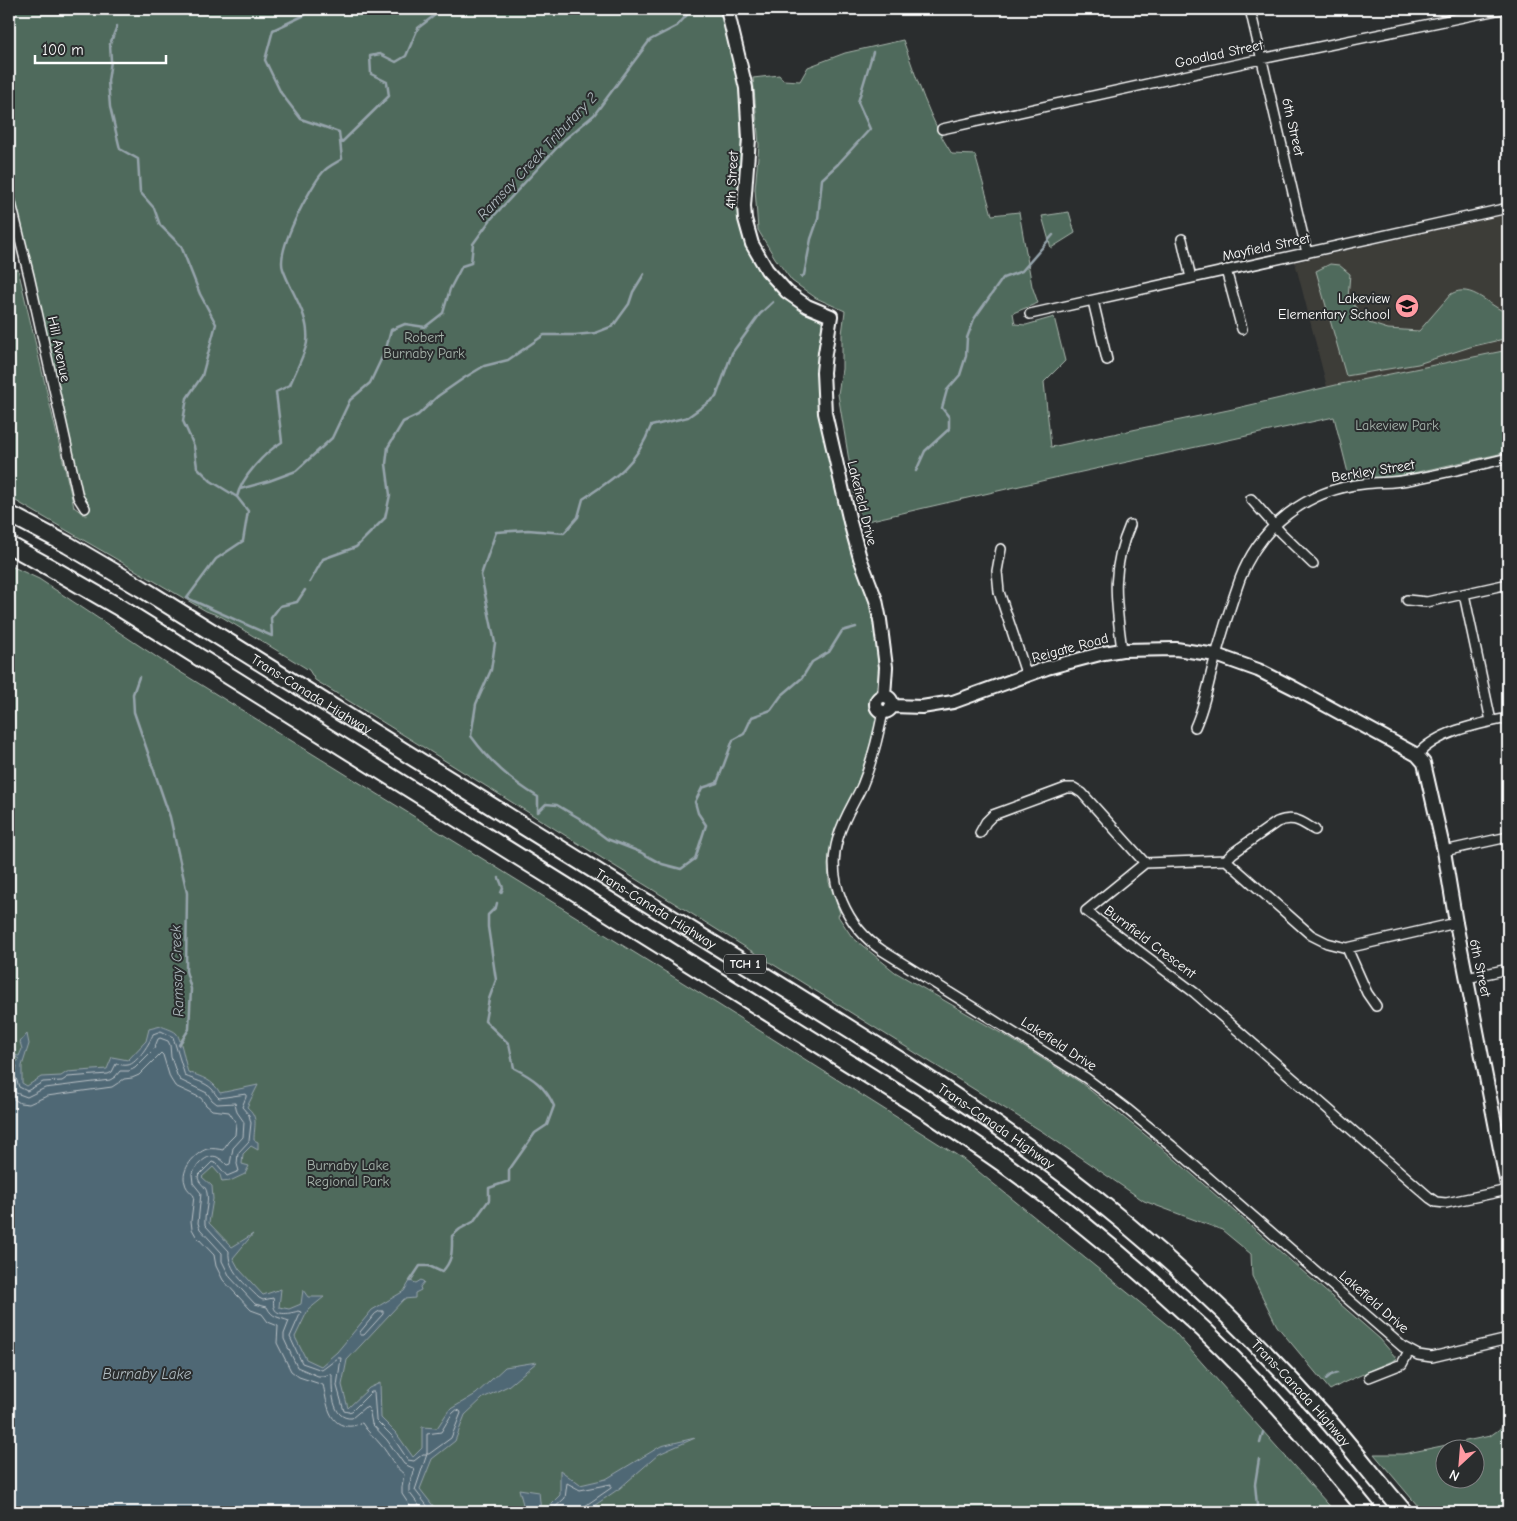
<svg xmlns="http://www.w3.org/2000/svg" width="1517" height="1521" font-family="'Comic Neue',sans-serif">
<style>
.built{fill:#3e3d39}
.green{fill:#506b5b;stroke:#a8b5ad;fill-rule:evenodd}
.water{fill:#506774;stroke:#96a4ac}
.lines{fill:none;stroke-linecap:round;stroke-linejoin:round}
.shore{stroke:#b9c2c7;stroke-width:1}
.stream{stroke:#96a4ac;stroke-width:2.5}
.street-casing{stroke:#fff;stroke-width:12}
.secondary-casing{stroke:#fff;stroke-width:16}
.highway-casing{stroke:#fff;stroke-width:20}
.street{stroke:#2a2d2e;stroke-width:9}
.secondary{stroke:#2a2d2e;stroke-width:12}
.highway{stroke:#2a2d2e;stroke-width:16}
.labels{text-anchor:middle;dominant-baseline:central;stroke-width:4;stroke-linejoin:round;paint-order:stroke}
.shield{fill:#2a2d2e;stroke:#bfc0c0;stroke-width:1}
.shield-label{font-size:12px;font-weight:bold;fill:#fff}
.street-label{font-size:14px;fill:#fff;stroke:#2a2d2e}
.poi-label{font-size:14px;fill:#fff;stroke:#2a2d2e;text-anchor:end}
.park-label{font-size:14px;fill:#a8b5ad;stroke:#2a2d2e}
.water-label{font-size:15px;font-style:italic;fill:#b0bbc0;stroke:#2a2d2e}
</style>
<rect width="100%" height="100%" fill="#2a2d2e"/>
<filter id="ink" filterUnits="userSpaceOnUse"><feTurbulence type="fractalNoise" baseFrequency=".02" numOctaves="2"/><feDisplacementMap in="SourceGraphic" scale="10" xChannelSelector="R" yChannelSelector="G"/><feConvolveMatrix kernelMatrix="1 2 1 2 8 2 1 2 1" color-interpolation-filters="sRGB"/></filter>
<g filter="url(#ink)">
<path class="built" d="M1508,214V350L1327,387L1295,262Z"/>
<path class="green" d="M9,9H722C727,30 734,51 737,72C740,94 741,118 741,141C742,163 739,184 740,206C742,263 771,293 819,319L822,322L818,377L823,434L851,548L871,606L879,658L878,695L874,705L877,719L873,737L856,787L833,836L830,851L828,865L829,882L840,913L838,916L852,937L895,972L1011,1039L1080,1082L1170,1155L1380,1339L1397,1359L1343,1383L1330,1390L1277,1326L1252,1276L1251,1254L1222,1230L1144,1201L1043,1132L315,680L309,670L222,617L206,611L9,497V270L18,269L74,507L86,516L9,175Z
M903,40C917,79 929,119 952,154L975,155L992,215L1019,212L1032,286L1038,303L1013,313L1015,324L1026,325L1054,317L1065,361L1044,382L1051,447L1233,409L1336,385L1508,350V452L1404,475L1350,481L1334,417L1063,476L863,522L855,497L838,394L842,369V334L845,311L816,298L792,281L775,258L758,230L755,189L759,145L753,78L779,75L783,80L800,81L808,67L845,53Z
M1069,212L1075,233L1051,248L1042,216Z
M1330,264L1339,265L1350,274L1348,298L1369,323L1388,329L1419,331L1451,294C1472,282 1489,307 1508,313V338L1470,347L1418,364L1346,376L1316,271Z
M9,565L39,579L164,662L711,1000L963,1159L1170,1327L1335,1512H9Z
M1508,1423V1512H1501L1496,1507L1497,1512H1423L1374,1454H1403L1490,1436ZM1444,1448H1474V1478H1444Z"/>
<path class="water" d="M161,1026C165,1028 173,1030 176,1033C181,1037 185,1064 188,1072C202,1077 213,1080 220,1093L258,1085L247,1107C259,1117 254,1125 254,1140L258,1142V1150L251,1146L243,1154L242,1164L249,1166L245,1174L230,1181L222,1182L220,1175L213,1167L202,1177L212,1186L213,1199L209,1223L232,1247L253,1234L233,1258L239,1269L263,1295L281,1289L279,1307L289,1309L301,1304L303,1290L308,1297H324L308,1310L295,1337L306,1359L321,1366L337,1352L372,1310L404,1291L410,1281L416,1283L421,1280L424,1282L420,1287L421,1290L415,1293V1298L404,1299L347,1360L342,1385L348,1408L369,1388L380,1383L381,1418L396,1433L413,1457L422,1448V1427L437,1428L449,1410L476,1394L505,1367L537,1362L508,1386L483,1398L465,1415L455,1441L432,1459L420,1489L438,1512H9V1068L11,1074L16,1071L17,1066L13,1062L18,1061L19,1059L12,1055L19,1056L22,1049L20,1042L27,1034L29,1044L22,1066V1083L27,1086L41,1077L61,1076L67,1072L107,1069L112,1057L128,1060L146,1041L149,1029Z
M695,1438L659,1454L620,1488L585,1512H543L560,1495V1470L580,1485L606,1479L661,1446Z
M519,1489L539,1492L541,1512H525Z"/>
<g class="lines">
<path class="shore" d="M9,1078H16L19,1087L27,1091L43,1082L62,1081L68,1077L108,1074L112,1072L116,1064C119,1064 124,1066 128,1065C137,1064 151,1041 153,1034L161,1031L173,1037L185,1076C194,1080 205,1082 212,1089C215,1092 215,1095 219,1098L246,1094V1097L242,1107L249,1115L251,1123L249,1141L238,1153L237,1164L239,1171L227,1176L217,1164L212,1162L198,1176C198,1184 206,1185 207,1193C209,1204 204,1214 205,1225L229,1251C227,1270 246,1285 259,1298L263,1300L273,1298C274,1301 273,1304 274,1307C276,1317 292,1313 298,1311L301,1312L290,1337L302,1363L322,1370L338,1358H341L337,1386L344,1411L348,1412L352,1411L371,1392H374L376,1420L392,1436L408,1460L414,1461L423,1454H427L415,1490L432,1512
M9,1084L16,1093L27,1097L45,1088L110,1080L115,1077L120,1071H129L135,1068L154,1049L158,1039L160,1038L168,1041L170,1045L171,1057L177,1075L180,1080L207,1093L212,1100L217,1104L235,1103L237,1112L244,1122L243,1137L233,1148L230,1164L227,1165C224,1162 221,1159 217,1157C207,1153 196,1166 192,1174L193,1183L201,1193L198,1223L200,1229L222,1253V1261L230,1277L255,1304L267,1307C272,1318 279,1317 289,1321L284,1334V1339L297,1367L318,1376H324L330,1374L332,1375C332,1389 331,1420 352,1418L365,1407L369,1408L372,1424L387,1440L404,1464L415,1469L409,1486V1492L424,1512
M9,1096L20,1103L29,1104L47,1096L112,1087L124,1079L132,1078L139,1075L161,1053L163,1055L170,1078L175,1086L201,1098L206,1105L212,1110L229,1112L236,1123L235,1135L228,1142L223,1150C218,1149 213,1148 207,1149C195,1153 180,1170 185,1183C186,1189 191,1192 194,1196L191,1221L192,1229L196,1236L214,1255L216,1266L223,1280L251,1310L262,1314L268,1322L278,1326L277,1343L291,1371L299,1377L323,1385C327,1399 327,1424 347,1426C353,1427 358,1424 362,1423C367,1432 375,1437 381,1445C389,1454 394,1467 404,1474L402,1487V1494L414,1512
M380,1311H383V1314L364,1335H360V1332L375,1314Z
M457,1410L460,1411L461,1413L451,1438L429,1454H427V1434L441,1432L452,1414Z
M550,1512L565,1498L567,1483L580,1490L611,1484V1488L585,1506L583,1512"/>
<path class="stream" d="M117,26L110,44L111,61L108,81L110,107L120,149L138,159L140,192L154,208L160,225L181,246L200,294L216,324L202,376L187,398L183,421L194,446L197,467L211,481L237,497
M341,143L389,96L387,82L371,74L370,56L380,54L396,62L406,56L418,28L443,9
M801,277L804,275L811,239L818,219L822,179L838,164L870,129L858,102L873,52
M916,471L925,451L949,429V417L942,408L947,390L960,375L966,356L967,338L974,319L1003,278L1022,271L1053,235
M240,489L269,481L296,471L332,438L350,400L370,383L386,349L391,330L405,324L425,327L443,313L450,289L462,266L471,263L473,244L491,219L564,140L594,115L650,40L677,26L687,15
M310,582L323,559L356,547L385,518L390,495L386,464L388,447L403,422L418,415L438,396L464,378L484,366L508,360L544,335H575L595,333L613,326L629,304L633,292L644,274
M305,590L297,602L280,606L271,618L272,636L187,598L216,559L243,541L248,511L237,497C241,478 265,452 282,442L276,392L290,385C294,374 306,352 307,342C310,315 291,293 283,269C276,250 310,187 323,172C328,166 336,163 342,159L339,132L301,119L281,93L265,60L273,30L305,15L306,9
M139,677L133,694L134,712L170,817L187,893L186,971L191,989L189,1029L179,1045
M538,812V797C511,781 489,761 471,736L476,704L491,670L495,643L481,575L496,532L528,530L564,533L578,517L583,499C615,478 637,464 651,426L688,417L716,397L732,353L760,314L773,302
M538,812L546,804L557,805L579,818L607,839L640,852L662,864L681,869L695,859L706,825L698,813L695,802L702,788L717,783L733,740L744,734L752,717L771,710L781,696L802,678L812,662L829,652L842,631L856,627
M499,878L503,888L501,893
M410,1281L420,1266H429L442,1272C453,1260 452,1252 452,1236L460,1229L473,1222L489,1200V1188L509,1181V1170L535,1133L547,1125L554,1106C545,1086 533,1078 514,1068L509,1044L485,1021L489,999L496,980L488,927V915L496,907L497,903
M1326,1379L1331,1375L1337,1373
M1260,1443L1263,1432
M1256,1512L1257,1505L1255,1484L1259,1459"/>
<g class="street-casing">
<path id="street" d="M1250,9L1307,253
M942,129L1261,59L1502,9
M9,195L29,276L78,497L85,508
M1182,239L1191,278
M1226,270L1242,329
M1093,301L1107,360
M1030,314L1508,208
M1251,499L1281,533L1313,564
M1001,549L997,571L999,592L1027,676
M1464,594L1491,721
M1407,600L1427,602L1508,584
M1122,650C1116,602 1110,571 1130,525
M883,712C878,737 872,762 862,786C854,803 843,819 838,838C825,881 847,927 883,951L1086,1078L1127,1109L1172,1146L1403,1347L1418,1355L1432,1357L1508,1339
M1195,727C1204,707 1208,686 1213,666C1221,637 1230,607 1240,579C1260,526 1307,490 1363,484C1378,482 1393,483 1408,480C1442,474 1475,466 1508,458
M1417,755C1438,731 1478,724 1508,718
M980,833L986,822L993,815L1066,788H1074L1082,793L1145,863
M1444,851L1508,837
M1226,860L1233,853L1277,822C1294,815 1301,822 1315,830
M1456,923L1347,948L1327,943L1311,935L1226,860L1145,863L1086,911L1195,993L1430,1198L1436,1202L1446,1203L1508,1190
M1347,948L1367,993L1376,1006
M1467,978L1508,969
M1369,1377L1402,1364L1409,1351"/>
</g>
<g class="secondary-casing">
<path id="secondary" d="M727,9L746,88L749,139L744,206L745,219L752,244L767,270L787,292L807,306L831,316L825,353L823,372L825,413L850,522L860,558L876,600L880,620L886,667L884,696
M876 704a8 8 0 1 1 16 0a8 8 0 1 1-16 0Z
M893,706L922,707L953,702L1047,668L1104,653L1122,650L1176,649L1216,655L1258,670L1294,688L1417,755L1424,763L1444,851L1456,923L1508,1190"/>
</g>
<g class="highway-casing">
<g id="highway">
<path id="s1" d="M9,514L68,545L141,588C329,705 517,822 705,939C848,1028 995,1114 1124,1222C1197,1283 1265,1350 1328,1421C1354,1451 1378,1482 1404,1512"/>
<path d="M9,545L51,568L117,606L926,1111C954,1130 983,1149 1011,1169C1078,1218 1142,1272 1203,1329C1263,1386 1316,1449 1368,1512"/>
</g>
</g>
<use href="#street" class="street"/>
<use href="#secondary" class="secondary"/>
<use href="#highway" class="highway"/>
</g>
</g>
<defs>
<g id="school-disc" transform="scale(1.25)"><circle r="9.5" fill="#ff9aa2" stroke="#2a2d2e"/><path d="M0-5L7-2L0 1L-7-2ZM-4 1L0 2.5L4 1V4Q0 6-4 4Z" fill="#111"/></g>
</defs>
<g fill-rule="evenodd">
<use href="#school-disc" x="1407" y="306"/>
</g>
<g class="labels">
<rect class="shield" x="724" y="954.5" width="42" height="19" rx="4"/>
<g class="shield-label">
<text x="745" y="964">TCH 1</text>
</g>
<g class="street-label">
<text transform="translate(1219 54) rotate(-12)">Goodlad Street</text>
<text transform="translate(1293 127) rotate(77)">6th Street</text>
<text transform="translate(732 180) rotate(-87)">4th Street</text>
<text transform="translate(1266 247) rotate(-12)">Mayfield Street</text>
<text transform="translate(59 349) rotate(78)">Hill Avenue</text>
<text transform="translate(1373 471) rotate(-9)">Berkley Street</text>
<text transform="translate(862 503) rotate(76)">Lakefield Drive</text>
<text transform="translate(1070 648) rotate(-15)">Reigate Road</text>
<text stroke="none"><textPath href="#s1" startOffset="352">Trans-Canada Highway</textPath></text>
<text stroke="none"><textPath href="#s1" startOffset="758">Trans-Canada Highway</textPath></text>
<text transform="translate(1150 942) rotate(37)">Burnfield Crescent</text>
<text transform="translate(1480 968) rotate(78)">6th Street</text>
<text transform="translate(1059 1044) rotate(33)">Lakefield Drive</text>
<text stroke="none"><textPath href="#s1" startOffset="1162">Trans-Canada Highway</textPath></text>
<text transform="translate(1374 1302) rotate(41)">Lakefield Drive</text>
<text stroke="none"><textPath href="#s1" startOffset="1568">Trans-Canada Highway</textPath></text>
</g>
<g class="poi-label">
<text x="1390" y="298">Lakeview<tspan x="1390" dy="16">Elementary School</tspan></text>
</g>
<g class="park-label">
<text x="424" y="337">Robert<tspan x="424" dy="16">Burnaby Park</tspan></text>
<text x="1397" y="425">Lakeview Park</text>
<text x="348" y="1165">Burnaby Lake<tspan x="348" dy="16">Regional Park</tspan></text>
</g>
<g class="water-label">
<text transform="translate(537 156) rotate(-47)">Ramsay Creek Tributary 2</text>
<text transform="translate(177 971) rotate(-92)">Ramsay Creek</text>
<text x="147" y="1374">Burnaby Lake</text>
</g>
</g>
<rect width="1517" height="1521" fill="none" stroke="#2a2d2e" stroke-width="30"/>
<rect x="15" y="15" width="1487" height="1491" fill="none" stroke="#fff" stroke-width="2" filter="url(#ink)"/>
<g transform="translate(1460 1464) rotate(206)"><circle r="24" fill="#2a2d2e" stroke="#7f8182"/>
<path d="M0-4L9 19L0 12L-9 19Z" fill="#ff9aa2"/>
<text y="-8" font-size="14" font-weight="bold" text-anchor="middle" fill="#ffffff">N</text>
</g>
<path d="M35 55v8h131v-8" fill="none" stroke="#ffffff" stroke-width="2.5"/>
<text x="42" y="55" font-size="15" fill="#ffffff" stroke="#2a2d2e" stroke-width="4" paint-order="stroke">100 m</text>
</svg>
